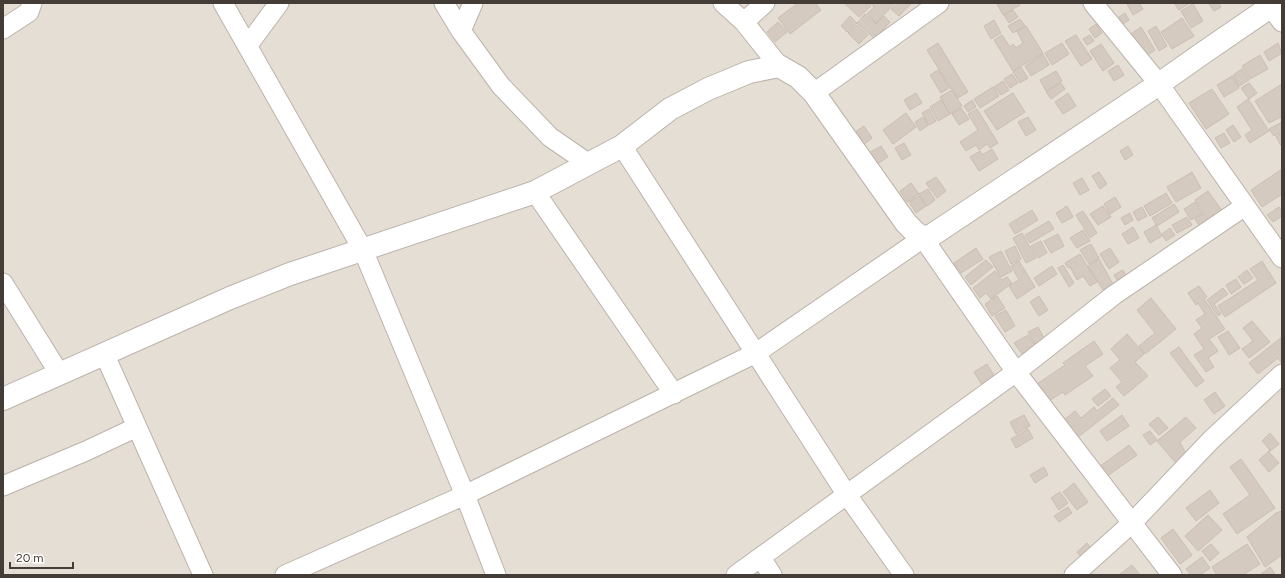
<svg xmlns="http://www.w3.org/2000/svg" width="1285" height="578" font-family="Figtree,sans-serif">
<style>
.residential{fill:#e5ded5}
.building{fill:#d5cac0;stroke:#ccbeb1}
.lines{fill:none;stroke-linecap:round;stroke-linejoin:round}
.minor-casing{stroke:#bcb3aa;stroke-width:21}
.tertiary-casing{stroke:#bcb3aa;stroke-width:24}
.minor{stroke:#fff;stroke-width:19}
.tertiary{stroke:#fff;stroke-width:22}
</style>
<rect width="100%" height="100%" fill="#f1ede7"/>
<path class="residential" d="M3,3H1282V575H3Z"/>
<path class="building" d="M798,3H815L821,10L790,34L778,18Z
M846,3H868L871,6L859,17L845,4Z
M870,3H895L876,23L867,14L874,7Z
M898,3H912L899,16L891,9Z
M999,3H1019L1020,5L1003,15L997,4Z
M1128,3H1139L1143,9L1133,15L1127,4Z
M1174,3H1190L1179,10Z
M1210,3H1218L1221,7L1214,11L1209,4Z
M1193,4L1203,21L1191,28L1181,11Z
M1013,10L1018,17L1009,23L1004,15Z
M1125,13L1129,20L1123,24L1119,17Z
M865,14L876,24L884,16L890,22L875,39L857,23Z
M850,16L857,23L847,32L841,26Z
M1182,18L1194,36L1172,49L1161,32Z
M1020,19L1025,26L1013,33L1008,26Z
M994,20L1001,33L991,39L984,26Z
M778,22L787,32L775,42L767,32Z
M1096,24L1102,33L1095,38L1089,29Z
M857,25L868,35L859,44L848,33Z
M1026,26L1043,53L1013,71L994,40L1002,35L1010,47L1013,44L1016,48L1023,43L1017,31Z
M1156,26L1167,46L1159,51L1148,31Z
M1141,27L1155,50L1146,56L1131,34Z
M1076,35L1092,59L1081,66L1065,41Z
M1090,35L1094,41L1087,45L1083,39Z
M938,43L968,92L958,98L952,88L951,89L927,50Z
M1062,43L1069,54L1052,65L1045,53Z
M1278,43L1282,53L1269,61L1264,52Z
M1101,44L1114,63L1103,71L1090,51Z
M1043,54L1049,65L1031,76L1025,66Z
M1260,55L1268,69L1250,79L1242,66Z
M1118,65L1124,75L1114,81L1108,71Z
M1021,67L1028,78L1020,83L1013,72Z
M1242,69L1249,80L1239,86L1233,75Z
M938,70L949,88L941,93L930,75Z
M1056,71L1062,81L1046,91L1040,80Z
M1012,74L1018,83L1010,88L1004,79Z
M1232,76L1239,88L1224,97L1217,85Z
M1003,81L1009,90L1001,95L994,87Z
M1061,83L1065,89L1051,99L1046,92Z
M1249,83L1257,93L1249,99L1241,88Z
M1282,84V119L1281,117L1269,123L1255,101Z
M993,87L999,96L980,108L974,99Z
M1212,89L1229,114L1206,129L1189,103Z
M952,90L962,106L950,114L940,97Z
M916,93L922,103L910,110L904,100Z
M1013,93L1025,112L997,130L984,111Z
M1068,93L1076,106L1063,114L1055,102Z
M1248,99L1269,131L1250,143L1245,135L1252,130L1237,107Z
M941,100L950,114L938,121L930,107Z
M972,100L976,107L968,112L964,106Z
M961,108L969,119L959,125L952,114Z
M929,109L936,121L929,125L922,113Z
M977,109L998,143L990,148L987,144L979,150L976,145L966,151L960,142L978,130L968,114Z
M906,113L916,127L893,144L883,130Z
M923,117L928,125L920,131L915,122Z
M1028,117L1036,130L1026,136L1018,122Z
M1282,122V132L1274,136L1269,129Z
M1233,125L1241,137L1234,142L1226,130Z
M864,126L872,138L863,145L855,132Z
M1224,133L1230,143L1221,148L1215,138Z
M1282,133V147L1276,137Z
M904,143L911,155L902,160L895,148Z
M881,146L888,157L877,164L869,153Z
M1128,146L1133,155L1125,160L1120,151Z
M992,149L998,159L979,171L970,157L980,151L982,155Z
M1282,169V194L1262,207L1251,190Z
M1099,172L1107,184L1100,189L1092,176Z
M1192,172L1201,188L1176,202L1167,187Z
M936,177L946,191L937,198L926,183Z
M1082,178L1089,190L1080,195L1073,183Z
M911,183L919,194L907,202L900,191Z
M928,189L935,200L927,206L919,194Z
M1208,191L1225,215L1202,230L1195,219L1204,213L1195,200Z
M1166,193L1172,203L1150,216L1144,206Z
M919,196L926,206L916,213L909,202Z
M1115,197L1121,207L1110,214L1104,204Z
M1195,202L1202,213L1191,220L1184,209Z
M1174,204L1179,212L1157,226L1152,218Z
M1067,206L1073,217L1062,223L1056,213Z
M1103,206L1111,217L1098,225L1090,214Z
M1142,207L1147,216L1138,221L1133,212Z
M1279,207L1282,211V216L1273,222L1267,215Z
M1032,210L1038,220L1015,234L1009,224Z
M1083,211L1097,233L1090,238L1076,215Z
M1130,213L1133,220L1125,225L1121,218Z
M1187,217L1192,225L1177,233L1172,225Z
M1049,221L1054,229L1030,243L1025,235Z
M1156,225L1162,236L1150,243L1144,232Z
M1133,227L1139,238L1128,244L1122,234Z
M1170,228L1175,235L1166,241L1162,234Z
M1083,230L1090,241L1077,248L1070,238Z
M1022,233L1036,258L1026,263L1013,238Z
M1058,234L1064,246L1051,253L1044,241Z
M1041,241L1047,253L1038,258L1031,246Z
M1091,244L1099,258L1089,264L1080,250Z
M1015,246L1021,259L1011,264L1005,251Z
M976,248L983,259L961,273L954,263Z
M1110,248L1119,262L1109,269L1100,254Z
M1001,251L1012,271L1001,277L989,257Z
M1080,254L1097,282L1090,286L1083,276L1077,280L1070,267L1068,268L1065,263Z
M1099,259L1113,284L1103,290L1088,266Z
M986,260L993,267L971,285L965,277Z
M1019,261L1035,287L1017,299L1009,286L1019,280L1011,266Z
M1262,261L1276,283L1225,317L1218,306L1258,280L1250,269Z
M1063,265L1074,283L1069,287L1058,268Z
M1052,266L1057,274L1039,286L1034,278Z
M1123,270L1129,282L1121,286L1114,275Z
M1247,270L1253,278L1244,284L1238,277Z
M995,271L1002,280L1007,277L1012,283L991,299L986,293L980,298L973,288Z
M1236,279L1241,287L1231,294L1226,285Z
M1199,286L1207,297L1204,299L1225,329L1209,339L1218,351L1208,358L1214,367L1206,372L1194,355L1204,349L1194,334L1202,328L1196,320L1205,314L1198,303L1196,305L1188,293Z
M1223,288L1228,294L1214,304L1221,314L1218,316L1207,300Z
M997,296L1005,308L992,316L985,304Z
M1039,296L1048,310L1039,316L1030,302Z
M1151,298L1176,329L1145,354L1139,346L1155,333L1137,310Z
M1006,310L1015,326L1005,332L995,316Z
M1252,321L1270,342L1249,358L1242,349L1253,341L1243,328Z
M1038,327L1044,338L1035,344L1028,332Z
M1228,331L1240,348L1229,355L1218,337Z
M1127,334L1144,354L1135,362L1148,376L1124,396L1116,387L1122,382L1110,368L1120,360L1111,349Z
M1028,335L1035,346L1022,354L1014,343Z
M1282,337V363L1278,358L1258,374L1249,363Z
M1094,341L1103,354L1085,366L1093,376L1065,395L1063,392L1049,401L1037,384L1065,365L1063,363Z
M1179,347L1204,381L1196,387L1170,353Z
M987,364L998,382L985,390L974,372Z
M1105,389L1111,396L1098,406L1092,399Z
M1215,392L1225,406L1214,414L1204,400Z
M1113,398L1119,405L1077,438L1063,421L1075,411L1081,418L1094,407L1097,411Z
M1024,415L1030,426L1016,434L1010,422Z
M1122,415L1129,426L1107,441L1100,431Z
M1158,417L1168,428L1159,435L1149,424Z
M1186,417L1196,428L1180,442L1189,460L1188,461L1196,471L1188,477L1157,441Z
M1028,429L1033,438L1016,448L1011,439Z
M1150,431L1157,440L1150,445L1143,435Z
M1270,433L1279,444L1269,452L1279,463L1269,472L1259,460L1270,450L1262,441Z
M1129,445L1137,455L1106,477L1099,467Z
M1241,459L1275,508L1237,534L1223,514L1250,495L1230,467Z
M1044,467L1048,475L1035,483L1030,475Z
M1074,483L1088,502L1077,510L1063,492Z
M1210,490L1219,503L1196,521L1186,508Z
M1060,492L1068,503L1059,510L1051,498Z
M1068,507L1072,513L1059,522L1054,516Z
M1282,511V555L1265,567L1247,537L1276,513Z
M1208,515L1222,530L1198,551L1185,536Z
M1173,529L1192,555L1180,564L1161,538Z
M1087,543L1095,553L1086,562L1077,552Z
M1211,544L1219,553L1210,561L1202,551Z
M1247,544L1260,564L1243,575H1217L1212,567Z
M1202,557L1210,568L1200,575H1191L1186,569Z
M1132,565L1140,575H1119Z
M1270,567L1275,574L1260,575Z"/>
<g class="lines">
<g class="minor-casing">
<path id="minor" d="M223,3L363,250L465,495L496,575
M444,3L461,31L501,86L550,137L589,164
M723,3L744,22L779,66
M1093,3L1159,84L1282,258
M1271,7L1282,22
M744,22L765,3
M3,29L29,12L32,3
M461,31L473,3
M248,45L279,3
M814,93L939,3
M622,146L847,495L904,575
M535,192L674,394
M3,283L59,373
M104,353L203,575
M3,486L86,451L137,427
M761,558L772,575
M285,575L465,495L756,353L923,238L1016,372L1172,575
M736,575L1016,372L1114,295L1245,206
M1074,575L1132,523L1211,440L1282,374"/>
</g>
<g class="tertiary-casing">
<path id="tertiary" d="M3,399L230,298L290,274L535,192L622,146L670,109L708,89L749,72L779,66L798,77L814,93L906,223L915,232L923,238L932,235L1159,84L1203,53L1276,3"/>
</g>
<use href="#minor" class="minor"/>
<use href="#tertiary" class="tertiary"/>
</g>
<rect width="1285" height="578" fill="none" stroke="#443d37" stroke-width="8"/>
<path d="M10 562v6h63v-6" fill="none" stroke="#443d37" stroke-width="2"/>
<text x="16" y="562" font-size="12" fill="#443d37" stroke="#ffffff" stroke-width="3" paint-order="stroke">20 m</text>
</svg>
